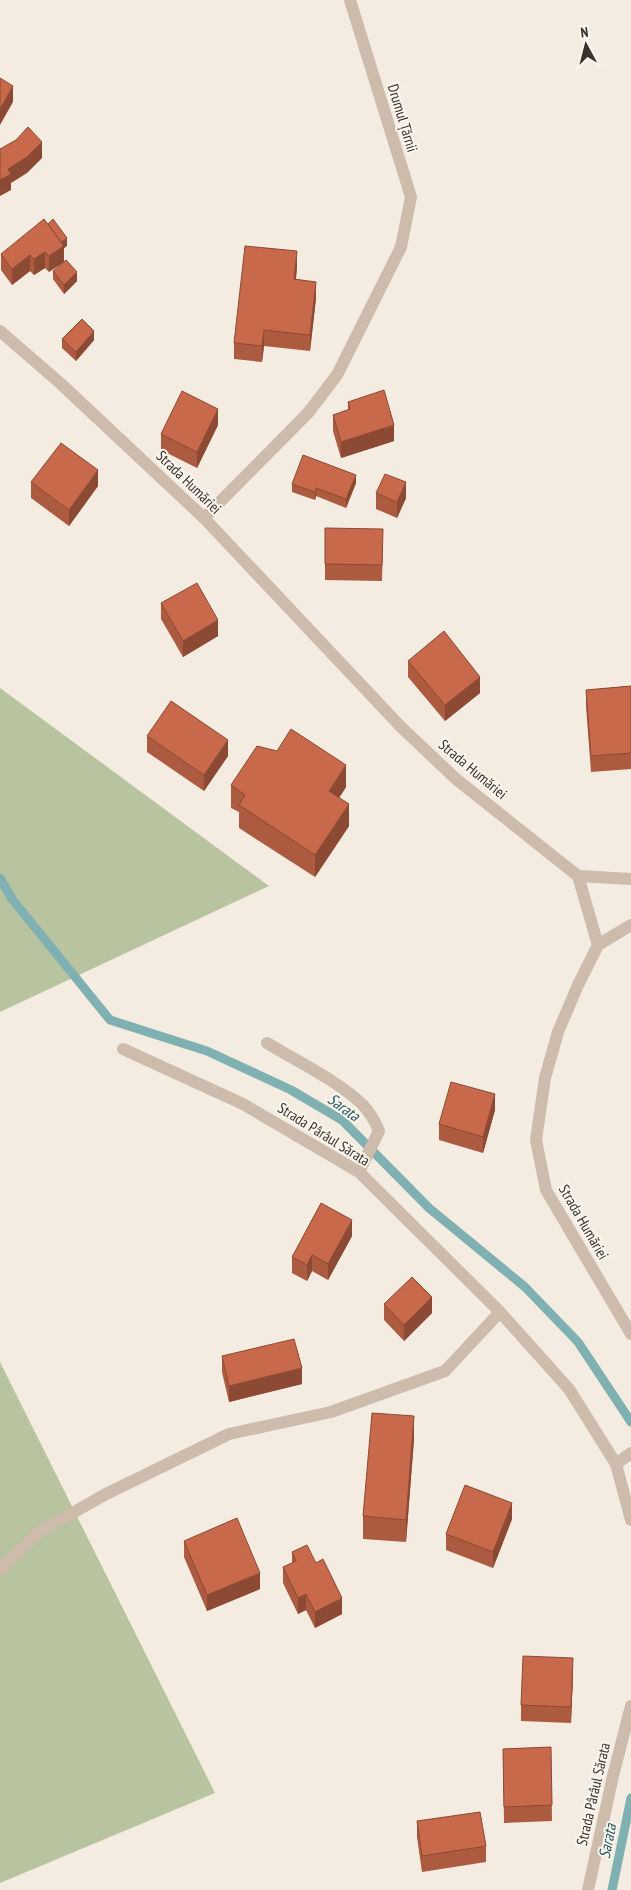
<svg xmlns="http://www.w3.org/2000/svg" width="631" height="1890" font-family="'PT Sans Narrow',sans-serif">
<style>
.green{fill:#b8c4a0}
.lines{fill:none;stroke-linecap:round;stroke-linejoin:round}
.stream{stroke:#7fb0b2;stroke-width:9}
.minor{stroke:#cdbbac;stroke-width:12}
.wall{fill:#ac5a40}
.shaded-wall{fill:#8c4a34}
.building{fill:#c8694b;stroke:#8c4a34}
.labels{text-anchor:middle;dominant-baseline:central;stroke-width:4;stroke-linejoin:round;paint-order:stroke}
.street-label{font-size:15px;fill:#3b302b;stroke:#fbf5ee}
.water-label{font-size:16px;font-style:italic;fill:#1f5a5e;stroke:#fbf5ee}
</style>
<rect width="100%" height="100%" fill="#f4ebe1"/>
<path class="green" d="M0,688L269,886L0,1012Z
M0,1362L215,1793L0,1883Z"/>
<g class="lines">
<path class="stream" d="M0,878L12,899L110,1020L207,1051L291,1090L342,1120L429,1208L525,1287L578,1342L631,1422
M612,1890L631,1798"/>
<path class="minor" d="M0,331L60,383L204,518L401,727L456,779L578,876L598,945L578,985L558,1032L545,1078L536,1140L546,1190L631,1334
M204,518L308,413L337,375L401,247L411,197L350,0
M578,876L631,879
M598,945L631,925
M267,1043C295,1060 340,1082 363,1105C370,1113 375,1121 379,1131L359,1172
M123,1049L243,1104L359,1172L500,1312L569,1389L616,1464L631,1520
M616,1464L631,1453
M0,1570L39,1532L106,1494L229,1434L331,1412L445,1371L500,1312
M588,1890L613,1776L631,1706"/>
</g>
<path class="wall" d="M67,246L64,248L49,272L45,268L34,275L30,271L12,285L1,270V254Z
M297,267L296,279L316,298L310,351L264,346L262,362L234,359V343Z
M53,271L77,281L64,294L53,279Z
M62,339L94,340L76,361L62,348Z
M348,402L394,441L341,458L333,431V415L348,410Z
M218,425L197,468L161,450V434Z
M31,482L98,486L69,526L31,498Z
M356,483L346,508L316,496L315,500L292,492V484Z
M376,493L406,498L397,518L376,509Z
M383,545L382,581L325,580V564Z
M161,603L218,636L183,657L161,619Z
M408,661L480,693L445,721L408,677Z
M631,686V769L591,772L586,706V690Z
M147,736L228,756L204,791L147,752Z
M231,785L346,787L339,798L349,826L315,877L239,828V812L231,808Z
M495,1110L483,1153L439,1140V1124Z
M352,1236L328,1280L312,1271L307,1281L292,1273V1257Z
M384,1304L432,1313L404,1341L384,1320Z
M222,1356L302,1384L229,1402L222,1372Z
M414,1439L406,1542L363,1539V1516Z
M512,1519L493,1568L446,1550V1534Z
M184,1541L260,1589L207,1611L184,1557Z
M292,1552L316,1563L342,1614L315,1628L306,1610L298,1614L283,1583V1567L292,1563Z
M573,1674L571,1723L521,1721V1705Z
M551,1747L552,1821L504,1823L503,1749Z
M417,1821L486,1846V1862L422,1872L417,1837Z"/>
<path class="shaded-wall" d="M13,86V102L0,125V109Z
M42,142V158L27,173L11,183V190L0,196V180L8,169Z
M67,238V246L64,248V262L49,272V256L57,245Z
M297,251V267L294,295V279Z
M45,252V268L34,275V259Z
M30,255V271L12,285V269Z
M77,272V281L64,294V285Z
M316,282V298L310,351V335Z
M264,330V346L262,362V346Z
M94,331V340L76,361V352Z
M218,409V425L197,468V452Z
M394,425V441L341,458V442Z
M98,470V486L69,526V510Z
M356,475V483L346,508V499Z
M406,482V498L397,518V502Z
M316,488V496L315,500V492Z
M218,620V636L183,657V641Z
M480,677V693L445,721V705Z
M228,740V756L204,791V775Z
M346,765V787L329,813V791Z
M349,804V826L315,877V855Z
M495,1094V1110L483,1153V1137Z
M352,1220V1236L328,1280V1264Z
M312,1255V1271L307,1281V1265Z
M432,1297V1313L404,1341V1325Z
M302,1368V1384L229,1402V1386Z
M414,1416V1439L406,1542V1520Z
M512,1503V1519L493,1568V1552Z
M260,1573V1589L207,1611V1595Z
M306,1594V1610L298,1614V1598Z
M342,1598V1614L315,1628V1612Z
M573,1658V1674L571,1723V1707Z"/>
<path class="building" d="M0,78L13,86L0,109Z
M28,127L42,142L27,157L8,169L11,174L0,180V149L16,140Z
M44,219L64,246L49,256L45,252L34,259L30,255L12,269L1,254Z
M53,219L67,238L61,242L48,224Z
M245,246L297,251L294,279L316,282L310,335L264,330L262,346L234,343Z
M66,260L77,272L64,285L53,271Z
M82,319L94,331L76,352L62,339Z
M384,390L394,425L341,442L333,415L350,409L348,402Z
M182,391L218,409L197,452L161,434Z
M61,443L98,470L69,510L31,482Z
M303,455L356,475L346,499L316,488L315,492L292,484Z
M385,474L406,482L397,502L376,493Z
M325,528L383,529L382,565L325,564Z
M197,583L218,620L183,641L161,603Z
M444,631L480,677L445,705L408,661Z
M631,686V753L591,756L586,690Z
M171,701L228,740L204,775L147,736Z
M291,729L346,765L329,791L349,804L315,855L239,805L245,795L231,785L257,746L277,751Z
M451,1082L495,1094L483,1137L439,1124Z
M321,1203L352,1220L328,1264L312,1255L307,1265L292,1257Z
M412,1277L432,1297L404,1325L384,1304Z
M294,1339L302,1368L229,1386L222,1356Z
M372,1413L414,1416L406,1520L363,1516Z
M465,1485L512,1503L493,1552L446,1534Z
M237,1518L260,1573L207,1595L184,1541Z
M307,1545L316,1563L323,1559L342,1598L315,1612L306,1594L298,1598L283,1567L296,1561L292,1552Z
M523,1656L573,1658L571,1707L521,1705Z
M551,1747L552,1805L504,1807L503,1749Z
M480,1812L486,1846L422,1856L417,1821Z"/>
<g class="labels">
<g class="street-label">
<text transform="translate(403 118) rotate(73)">Drumul Țărnii</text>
<text transform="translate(189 482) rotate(44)">Strada Humăriei</text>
<text transform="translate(473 769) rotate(40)">Strada Humăriei</text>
<text transform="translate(324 1134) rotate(32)">Strada Pârâul Sărata</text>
<text transform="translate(584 1222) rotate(60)">Strada Humăriei</text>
<text transform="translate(593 1794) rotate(-77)">Strada Pârâul Sărata</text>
</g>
<g class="water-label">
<text transform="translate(344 1107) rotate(36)">Sarata</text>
<text transform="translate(607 1841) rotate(-79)">Sarata</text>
</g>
</g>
<g transform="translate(586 45) rotate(353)" stroke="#fbf5ee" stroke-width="4" paint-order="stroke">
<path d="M0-4L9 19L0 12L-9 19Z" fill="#3b302b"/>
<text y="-8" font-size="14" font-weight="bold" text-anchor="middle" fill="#3b302b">N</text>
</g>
</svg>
